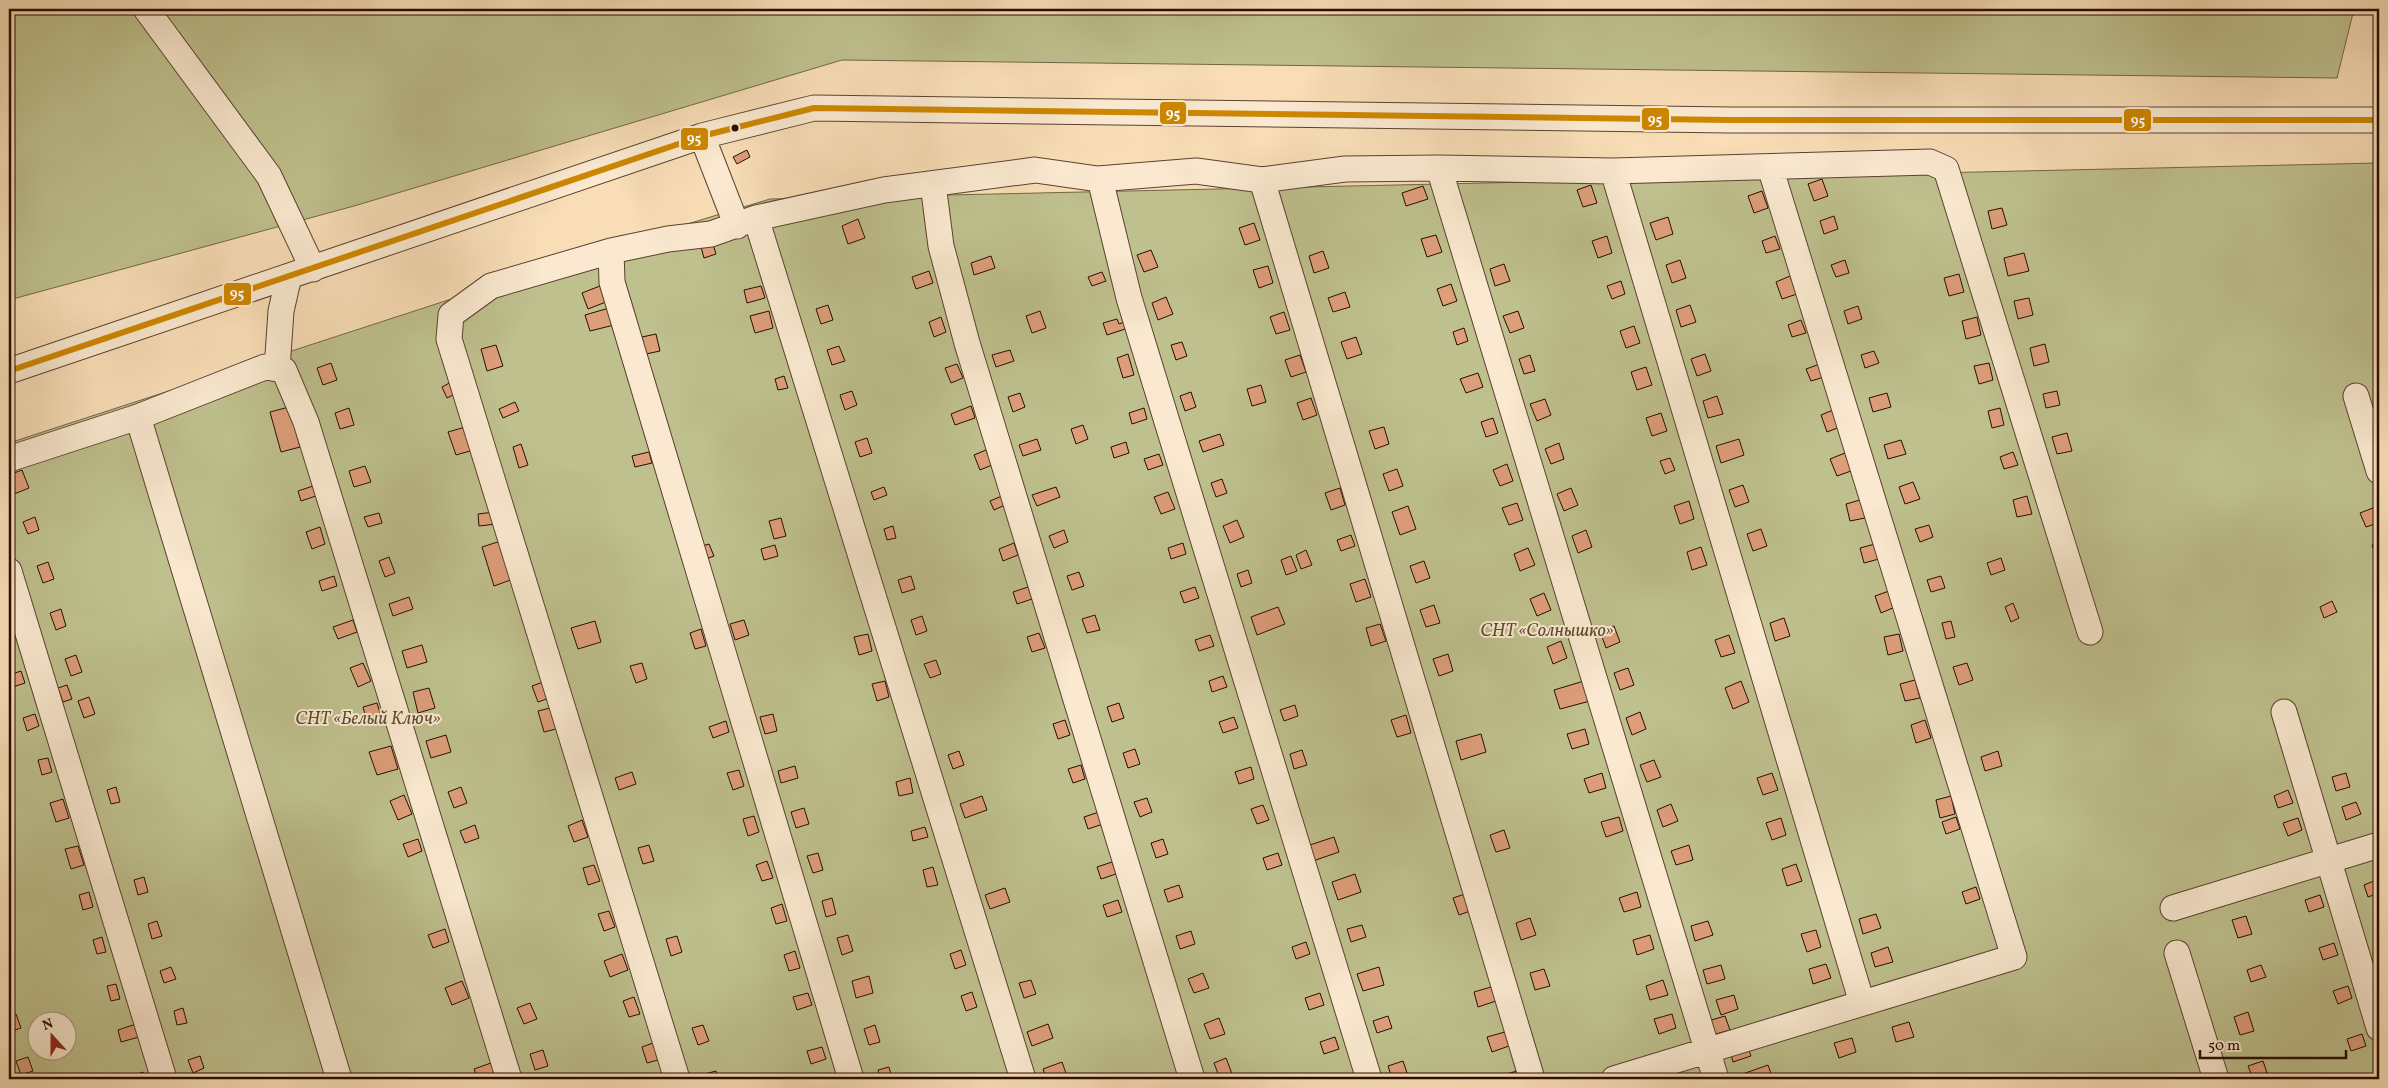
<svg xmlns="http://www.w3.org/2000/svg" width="2388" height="1088" font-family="Vollkorn,serif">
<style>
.green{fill:#bec08d;stroke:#736646;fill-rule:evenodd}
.building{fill:#dd9e7a;stroke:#280d00}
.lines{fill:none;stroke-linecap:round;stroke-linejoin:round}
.minor-casing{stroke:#5c412e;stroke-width:27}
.minor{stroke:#fae9d0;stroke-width:25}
.bus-1-casing{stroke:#fae9d0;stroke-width:10}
.bus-1{stroke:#ce8700;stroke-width:6}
.bus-dot{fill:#280d00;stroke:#fae9d0;stroke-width:2}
.labels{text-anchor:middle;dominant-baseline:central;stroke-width:4;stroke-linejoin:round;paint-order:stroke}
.park-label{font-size:18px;font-style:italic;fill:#5c4c31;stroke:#fae9d0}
.line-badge{stroke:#fae9d0;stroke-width:2}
.badge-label{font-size:14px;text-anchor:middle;font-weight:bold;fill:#fff}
</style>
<rect width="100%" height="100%" fill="#f8ddb6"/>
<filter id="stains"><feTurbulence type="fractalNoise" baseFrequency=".004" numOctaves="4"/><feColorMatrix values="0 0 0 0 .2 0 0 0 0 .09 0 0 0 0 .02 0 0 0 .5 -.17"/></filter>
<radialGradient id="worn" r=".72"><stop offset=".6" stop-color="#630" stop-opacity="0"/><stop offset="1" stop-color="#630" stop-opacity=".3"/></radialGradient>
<path class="green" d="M9,9H2354L2337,78L842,60L354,206L9,300Z
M2379,163V1079H9V443L608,248L770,199ZM38,1020H68V1050H38Z"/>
<path class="building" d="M747,150L750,157L737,164L733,157Z
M1822,179L1828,196L1814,201L1808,184Z
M1591,185L1597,203L1583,207L1577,190Z
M1423,186L1428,199L1406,206L1402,193Z
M1762,191L1768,208L1754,213L1748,196Z
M2002,208L2007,225L1992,229L1988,211Z
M1834,216L1838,229L1824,234L1820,221Z
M1668,217L1673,234L1656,240L1650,223Z
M858,219L865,238L848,244L842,226Z
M1254,223L1260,240L1245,245L1239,228Z
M1436,235L1442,252L1427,257L1421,239Z
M1607,236L1612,253L1598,258L1592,241Z
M1775,236L1780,249L1766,253L1762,241Z
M713,244L716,254L704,258L701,247Z
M1151,250L1158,267L1144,272L1137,255Z
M1323,251L1329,268L1314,273L1309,256Z
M2024,253L2029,271L2008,276L2004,258Z
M991,256L995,268L974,275L971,263Z
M1680,260L1686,278L1672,283L1666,265Z
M1845,260L1849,273L1836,277L1831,265Z
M1504,264L1510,281L1495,286L1490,269Z
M1268,266L1273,283L1259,288L1253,270Z
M929,271L933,283L916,289L912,277Z
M1102,272L1106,281L1092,286L1088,277Z
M1959,274L1964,292L1949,296L1944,278Z
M1790,276L1797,294L1782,299L1776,282Z
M1621,281L1625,294L1612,299L1607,286Z
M605,284L611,300L588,309L582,293Z
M1451,284L1457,301L1443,306L1437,289Z
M761,286L765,298L747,303L744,290Z
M1345,292L1350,307L1333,312L1328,298Z
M1166,297L1173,314L1158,320L1152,303Z
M2029,298L2033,315L2018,319L2014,301Z
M828,305L833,320L821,324L816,309Z
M1690,305L1696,322L1681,327L1676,310Z
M1858,306L1862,319L1848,324L1844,311Z
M609,308L614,325L590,331L585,315Z
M769,311L773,328L755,333L750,316Z
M1040,311L1046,328L1032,333L1026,316Z
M1518,311L1524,328L1510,333L1503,316Z
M1284,312L1290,330L1276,334L1270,317Z
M941,317L946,332L934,337L929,322Z
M1977,317L1981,335L1966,339L1962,321Z
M1117,319L1119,324L1132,319L1134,326L1107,335L1103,323Z
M1801,320L1806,333L1792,337L1788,325Z
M1634,326L1640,343L1626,348L1620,331Z
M1464,328L1468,341L1457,345L1453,332Z
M656,334L660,351L646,354L642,337Z
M1356,337L1362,354L1347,359L1341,342Z
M1182,342L1187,356L1176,360L1171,345Z
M2045,344L2049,362L2034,366L2030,348Z
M496,345L503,366L487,371L481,349Z
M839,346L845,361L832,365L827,350Z
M1010,350L1014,361L996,367L992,355Z
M1874,351L1879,363L1865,368L1861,355Z
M1128,354L1134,375L1123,378L1117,358Z
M1705,354L1711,371L1697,376L1691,359Z
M1300,355L1306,372L1291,377L1285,360Z
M1530,355L1535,371L1524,374L1519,359Z
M331,363L337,380L323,385L317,368Z
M1989,363L1993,380L1979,384L1974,366Z
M957,364L963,378L951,383L945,368Z
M1820,364L1824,377L1811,381L1806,369Z
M1646,367L1652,385L1637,390L1631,372Z
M1478,373L1483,387L1466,393L1460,379Z
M784,376L788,388L778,390L775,379Z
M453,381L459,392L447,398L442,387Z
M1261,385L1266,402L1252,406L1247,389Z
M852,391L857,405L845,410L840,395Z
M2057,391L2060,405L2046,408L2043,394Z
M1191,392L1196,407L1185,411L1180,396Z
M1020,393L1025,407L1013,412L1008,397Z
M1887,393L1891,407L1873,412L1869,398Z
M1717,396L1723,414L1708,418L1703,401Z
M1311,398L1317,415L1303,420L1297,403Z
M1545,399L1551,415L1537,421L1530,404Z
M515,402L519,411L503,418L499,409Z
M971,406L975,418L955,425L951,414Z
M289,407L300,447L281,452L270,412Z
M349,408L354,425L340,429L335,413Z
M1144,408L1147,419L1132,424L1129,413Z
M1838,408L1845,425L1827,432L1821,415Z
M2000,408L2004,425L1992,428L1988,411Z
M1661,413L1667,431L1652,436L1646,418Z
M1493,418L1498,433L1486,437L1481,422Z
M1083,425L1088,439L1076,444L1071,429Z
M469,426L477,449L456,455L448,432Z
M1384,427L1389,444L1375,449L1369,431Z
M2067,433L2072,451L2057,454L2052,437Z
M1220,434L1224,445L1203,452L1199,441Z
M867,438L872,453L860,457L855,442Z
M1037,439L1041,450L1023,456L1019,445Z
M1739,439L1744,455L1721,463L1716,446Z
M1901,440L1906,454L1888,459L1884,445Z
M1126,442L1129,453L1114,458L1111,447Z
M1559,443L1564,459L1551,464L1545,449Z
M521,444L528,465L519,468L513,447Z
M986,450L992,465L980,470L974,455Z
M649,452L652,463L635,467L632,456Z
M2013,452L2018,465L2004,469L2000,457Z
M1845,453L1851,471L1837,476L1830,459Z
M1159,454L1163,465L1148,470L1144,459Z
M1670,458L1675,470L1665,474L1660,461Z
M1507,464L1513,481L1500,486L1493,470Z
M365,466L371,482L354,487L349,471Z
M1397,469L1403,486L1389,491L1383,474Z
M22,470L29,488L14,494L9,475Z
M1222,479L1227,493L1216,497L1211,483Z
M1913,482L1920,499L1905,504L1899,487Z
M1743,485L1749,502L1735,507L1729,490Z
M313,486L316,496L301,501L298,491Z
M884,487L887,495L874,500L871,492Z
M1056,487L1060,497L1037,506L1032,495Z
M1340,488L1345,505L1331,510L1325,493Z
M1571,488L1578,505L1564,511L1557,494Z
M1168,492L1175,509L1161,514L1154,497Z
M1002,496L1005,505L994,510L990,501Z
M2027,496L2032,514L2017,517L2013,500Z
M1860,500L1865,518L1850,521L1846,504Z
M1689,501L1694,519L1680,524L1674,506Z
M1517,503L1523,520L1509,525L1502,508Z
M1408,506L1416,529L1400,535L1392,512Z
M2373,508L2378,523L2366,527L2360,513Z
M494,512L496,524L479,526L478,514Z
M379,513L382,523L368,527L364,517Z
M35,517L39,530L28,534L23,522Z
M781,518L786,536L774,539L769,521Z
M1237,520L1244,537L1230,543L1223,526Z
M1929,525L1933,537L1920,542L1915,529Z
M893,526L896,538L887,540L884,529Z
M320,527L325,544L312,549L306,532Z
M1761,529L1767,546L1753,551L1747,534Z
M1064,530L1068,542L1054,548L1049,536Z
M1586,530L1592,547L1578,553L1572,536Z
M1351,535L1355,546L1341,551L1337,540Z
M504,540L516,578L494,586L482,547Z
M2379,542V559H2377L2372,545Z
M1014,543L1018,555L1003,561L999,549Z
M1183,543L1186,554L1171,559L1168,548Z
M709,544L714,556L703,560L699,547Z
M1875,544L1879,559L1864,563L1860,548Z
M775,545L778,556L764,560L761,549Z
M1701,547L1707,565L1692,570L1687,552Z
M1528,548L1535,565L1520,571L1514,554Z
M1306,550L1312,565L1301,569L1296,555Z
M1291,556L1297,571L1286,575L1281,560Z
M389,557L395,573L385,577L379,561Z
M2001,558L2005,570L1991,575L1987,563Z
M1424,561L1430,578L1416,583L1410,566Z
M48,562L54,579L43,583L37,566Z
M1248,570L1252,583L1241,587L1237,574Z
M1079,572L1084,586L1072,590L1067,576Z
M334,576L337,586L322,591L319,581Z
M911,576L915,589L902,593L898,580Z
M1941,576L1945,588L1931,592L1927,580Z
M1365,579L1371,597L1356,602L1350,584Z
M1028,587L1032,599L1017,604L1013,592Z
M1195,587L1199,598L1184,603L1180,592Z
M1889,591L1895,607L1881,613L1875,596Z
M1544,593L1551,610L1537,616L1530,599Z
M409,597L413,609L393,616L389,604Z
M2332,601L2337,612L2324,618L2320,607Z
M2013,603L2019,618L2011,622L2005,607Z
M1434,605L1440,623L1426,627L1420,610Z
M1278,607L1285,624L1257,635L1251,617Z
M61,609L66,626L56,630L50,613Z
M1095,615L1100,630L1087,633L1082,619Z
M922,616L927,631L916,635L911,620Z
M1784,618L1790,636L1775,641L1770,623Z
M353,620L357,632L338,639L333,627Z
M744,620L749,635L735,640L730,624Z
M595,621L601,642L578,649L571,628Z
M1951,621L1955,637L1946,639L1942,623Z
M1380,624L1386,641L1371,646L1366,628Z
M1614,626L1620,642L1606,648L1600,631Z
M701,629L706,646L695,649L690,633Z
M1039,633L1045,648L1032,652L1027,637Z
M868,634L872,651L859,655L854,637Z
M1899,634L1903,651L1888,655L1884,637Z
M1210,635L1214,646L1199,651L1195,640Z
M1729,635L1735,653L1721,657L1715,640Z
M1561,641L1567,658L1553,664L1547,647Z
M422,645L427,662L407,668L402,651Z
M1448,654L1453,671L1439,676L1433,659Z
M76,655L82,672L71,676L65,659Z
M936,660L941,674L930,678L924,664Z
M363,663L371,681L358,687L350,668Z
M642,663L647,679L636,683L630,666Z
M1967,663L1973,680L1959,685L1953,667Z
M1628,668L1634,685L1620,690L1614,673Z
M21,671L25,683L13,687L9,675Z
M1223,676L1227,687L1212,692L1209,681Z
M1915,680L1920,698L1905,701L1900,684Z
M546,681L552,697L538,702L532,686Z
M885,681L889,697L877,701L872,684Z
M1584,681L1590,701L1560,709L1554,690Z
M1741,681L1749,702L1733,709L1725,688Z
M67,685L72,699L63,702L58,688Z
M429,688L435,708L418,713L413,692Z
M89,697L95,714L84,718L78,701Z
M377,703L382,720L368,724L363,707Z
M1119,703L1124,718L1112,722L1107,707Z
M1295,705L1298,716L1284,721L1280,710Z
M554,707L560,728L544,732L538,711Z
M1640,712L1646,729L1632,735L1626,718Z
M35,714L39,726L27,731L23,718Z
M773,714L777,731L765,734L760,717Z
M1406,715L1411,733L1397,737L1391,720Z
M1234,717L1238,728L1223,733L1219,722Z
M1065,720L1070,735L1058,739L1053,724Z
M1925,720L1931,738L1916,743L1911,725Z
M726,721L729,732L713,738L709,727Z
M1585,729L1589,744L1572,749L1567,734Z
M1481,734L1486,752L1461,760L1456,741Z
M446,735L451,752L431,758L426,741Z
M391,746L398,769L377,775L369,752Z
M1135,749L1140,764L1128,768L1123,753Z
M1302,750L1307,765L1294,769L1290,754Z
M959,751L964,765L953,769L948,755Z
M1998,751L2002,766L1985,771L1981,757Z
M48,758L52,772L42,775L38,760Z
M1654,760L1661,777L1647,782L1640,765Z
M1081,765L1085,779L1073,783L1068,769Z
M795,766L798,778L781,783L778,771Z
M1251,767L1254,779L1239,784L1235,772Z
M739,770L744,786L733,790L727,773Z
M632,772L636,784L619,790L615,778Z
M1602,773L1606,788L1589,793L1584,779Z
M1772,773L1778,790L1763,795L1757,778Z
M2346,773L2350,787L2336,791L2332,777Z
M910,778L913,793L899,796L896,782Z
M116,787L120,802L111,804L107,790Z
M461,787L467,803L454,808L448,792Z
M2288,790L2293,803L2278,808L2274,796Z
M404,795L412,814L398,820L390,801Z
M982,796L987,810L965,818L960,804Z
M1951,796L1955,814L1940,818L1936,800Z
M1147,798L1152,812L1140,817L1134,802Z
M63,799L69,818L56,822L50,803Z
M2356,802L2361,814L2346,820L2342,807Z
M1671,804L1678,821L1663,827L1657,810Z
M1263,805L1269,820L1257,824L1251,809Z
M804,808L809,824L796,828L791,812Z
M1099,812L1103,824L1088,829L1084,817Z
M754,816L759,832L748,836L743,819Z
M1619,817L1623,831L1606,837L1601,822Z
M1956,817L1960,829L1946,834L1942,822Z
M1781,818L1786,835L1772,840L1766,823Z
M2298,818L2302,830L2288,836L2283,823Z
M582,820L588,837L574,842L568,826Z
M475,825L479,838L465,843L460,831Z
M925,827L928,837L913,841L911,831Z
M1504,830L1510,848L1496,852L1490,835Z
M1334,837L1339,852L1310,862L1304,847Z
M418,839L422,851L408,857L403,844Z
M1163,839L1168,854L1156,858L1151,843Z
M649,845L654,861L643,864L638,848Z
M1689,845L1693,860L1676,865L1671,851Z
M78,846L84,865L71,869L65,849Z
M818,853L823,870L813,873L807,856Z
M1278,853L1282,865L1267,870L1263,858Z
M767,861L773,878L762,881L756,865Z
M1112,862L1116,874L1101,879L1097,867Z
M1796,864L1802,881L1787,886L1782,869Z
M594,865L600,881L588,885L583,868Z
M933,867L938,885L927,887L923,870Z
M1355,874L1361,892L1338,900L1332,882Z
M144,877L148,892L138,895L134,880Z
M2379,879V893L2368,897L2364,885Z
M1179,885L1183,897L1168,902L1164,890Z
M1976,887L1980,899L1966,904L1962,892Z
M1005,888L1010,902L990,909L985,895Z
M89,892L93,907L83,910L79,895Z
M1637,892L1641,907L1624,912L1619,898Z
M1468,893L1473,910L1459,915L1453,898Z
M2320,895L2324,907L2309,912L2305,900Z
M832,898L836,914L826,917L822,901Z
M1118,900L1122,912L1107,917L1103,905Z
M782,904L787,921L776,924L771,908Z
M609,911L615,927L604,931L598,914Z
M1876,914L1881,928L1863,934L1859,919Z
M2246,916L2252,934L2238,938L2232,920Z
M1530,918L1536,935L1521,940L1516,923Z
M157,921L162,936L152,939L148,924Z
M1708,921L1713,935L1695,941L1691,926Z
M1362,925L1366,937L1351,942L1347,929Z
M445,929L449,942L433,948L428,935Z
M1816,930L1821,947L1807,952L1801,934Z
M1191,931L1195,944L1180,949L1176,936Z
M848,935L853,951L842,955L837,938Z
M1650,935L1654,949L1637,955L1633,940Z
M677,936L682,952L671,956L666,939Z
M102,937L106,952L97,954L93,940Z
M1306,942L1310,954L1296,959L1292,947Z
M2334,943L2338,955L2323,960L2319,948Z
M1888,947L1893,962L1875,967L1871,953Z
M961,950L966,965L955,969L950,954Z
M795,951L800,968L789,971L784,955Z
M622,954L628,970L610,977L604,961Z
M1826,964L1831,978L1813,984L1809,969Z
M1721,965L1725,979L1707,984L1703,970Z
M2261,965L2266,977L2251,982L2247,970Z
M171,967L176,979L164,983L160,971Z
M1379,967L1384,985L1363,991L1357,974Z
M1544,969L1550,986L1535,990L1530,973Z
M1203,973L1209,988L1194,993L1188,979Z
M869,976L873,993L856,998L852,981Z
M1031,980L1036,994L1024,998L1019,983Z
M1663,980L1668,995L1650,1000L1646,986Z
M462,981L469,998L452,1005L445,988Z
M116,984L120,999L111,1001L107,986Z
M2348,986L2352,998L2338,1004L2333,991Z
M1491,987L1496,1001L1478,1007L1474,992Z
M972,992L977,1007L966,1011L961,996Z
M808,993L812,1005L797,1010L793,997Z
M1320,993L1324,1005L1309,1010L1305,998Z
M1734,995L1738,1009L1721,1015L1716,1000Z
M634,997L640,1014L629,1017L623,1001Z
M530,1003L537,1019L524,1024L517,1008Z
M183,1008L187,1023L177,1025L174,1011Z
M2248,1012L2254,1031L2240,1035L2234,1017Z
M16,1014L21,1028L9,1032V1017Z
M1672,1014L1676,1028L1659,1034L1654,1019Z
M1388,1016L1392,1028L1377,1033L1373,1021Z
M1725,1016L1730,1030L1712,1035L1708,1021Z
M1219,1018L1225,1034L1210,1039L1204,1024Z
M142,1022L146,1035L121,1042L118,1030Z
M1909,1022L1914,1037L1896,1042L1892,1027Z
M1048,1024L1053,1038L1032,1046L1027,1032Z
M703,1025L709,1041L698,1045L692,1028Z
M875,1025L880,1042L869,1045L864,1029Z
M1505,1032L1509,1046L1492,1052L1487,1037Z
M2362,1034L2366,1046L2351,1051L2347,1039Z
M1335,1037L1339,1049L1324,1054L1320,1042Z
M1852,1038L1856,1052L1839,1058L1834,1043Z
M1746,1042L1751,1056L1733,1062L1729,1047Z
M653,1043L658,1060L647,1063L642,1047Z
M822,1047L826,1059L811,1064L807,1051Z
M543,1050L548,1066L535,1070L530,1054Z
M200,1056L204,1068L193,1073L188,1060Z
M28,1057L33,1071L21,1075L16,1061Z
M1226,1058L1234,1079H1220L1214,1063Z
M1403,1061L1407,1073L1392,1078L1388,1066Z
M2263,1061L2267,1073L2253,1079L2248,1066Z
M1062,1062L1068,1079H1047L1043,1069Z
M491,1063L497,1079H478L474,1069Z
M1768,1065L1773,1079H1738L1737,1076Z
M889,1067L892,1079H880L878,1070Z
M716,1071L719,1079H706L705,1074Z
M1517,1071L1520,1079H1501L1500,1076Z
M143,1072L146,1079H133L131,1076Z"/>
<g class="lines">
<g class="minor-casing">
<path id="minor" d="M146,9L269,176L313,269
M702,136L737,226
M1439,168L1716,1079
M1613,171L1862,1003
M1100,179L1129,298L1369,1079
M1262,180L1532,1079
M933,184L941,246L967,343L1192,1079
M756,218L1023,1079
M611,251L612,282L851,1079
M277,369L281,311L289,276
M9,371L702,136L814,108L1730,120H2379
M2356,396L2379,471
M138,417L339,1079
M9,459L138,417L265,367L284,370L306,422L509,1079
M9,571L164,1079
M2284,712L2379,1028
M2173,908L2379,845
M2177,953L2216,1079
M677,1079L449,339L451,315L491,286L611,251L668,239L711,234L756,218L884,190L1035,170L1098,179L1196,171L1262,180L1345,169L1439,168L1613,171L1930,162L1946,169L2090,632
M1614,1079L2014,957L1770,167"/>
</g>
<use href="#minor" class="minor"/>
<g class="bus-1-casing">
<path id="bus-1" d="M9,371L702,136L814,108L1730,120H2379"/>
</g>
<use href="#bus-1" class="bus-1"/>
</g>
<circle class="bus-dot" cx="735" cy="128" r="4.5"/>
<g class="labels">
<g class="park-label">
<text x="1547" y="631">СНТ «Солнышко»</text>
<text x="368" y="719">СНТ «Белый Ключ»</text>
</g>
</g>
<g class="line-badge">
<rect x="1159" y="101" width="28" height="24" rx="5" fill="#ce8700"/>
<rect x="1641" y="107" width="29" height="24" rx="5" fill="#ce8700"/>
<rect x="2123" y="108" width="29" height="24" rx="5" fill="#ce8700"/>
<rect x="680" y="127" width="29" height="24" rx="5" fill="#ce8700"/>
<rect x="223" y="282" width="29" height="24" rx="5" fill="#ce8700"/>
</g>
<g class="badge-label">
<text x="1173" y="118">95</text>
<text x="1655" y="124">95</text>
<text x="2138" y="125">95</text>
<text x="694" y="143">95</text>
<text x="237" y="298">95</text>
</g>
<rect width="2388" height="1088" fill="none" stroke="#f8ddb6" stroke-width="30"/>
<rect x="10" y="10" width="2368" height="1068" fill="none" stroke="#280d00" stroke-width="2.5"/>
<rect x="15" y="15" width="2358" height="1058" fill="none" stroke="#280d00"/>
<g transform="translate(52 1036) rotate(339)"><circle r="24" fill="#fae9d0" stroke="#a6917d"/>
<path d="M0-4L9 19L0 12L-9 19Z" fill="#8f2418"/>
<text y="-8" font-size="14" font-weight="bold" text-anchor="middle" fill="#280d00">N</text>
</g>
<path d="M2200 1050v8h146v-8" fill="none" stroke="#280d00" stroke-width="2.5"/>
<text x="2208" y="1050" font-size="15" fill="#280d00" stroke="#fae9d0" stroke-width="4" paint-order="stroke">50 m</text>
<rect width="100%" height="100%" filter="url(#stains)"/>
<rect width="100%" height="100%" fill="url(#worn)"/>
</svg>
